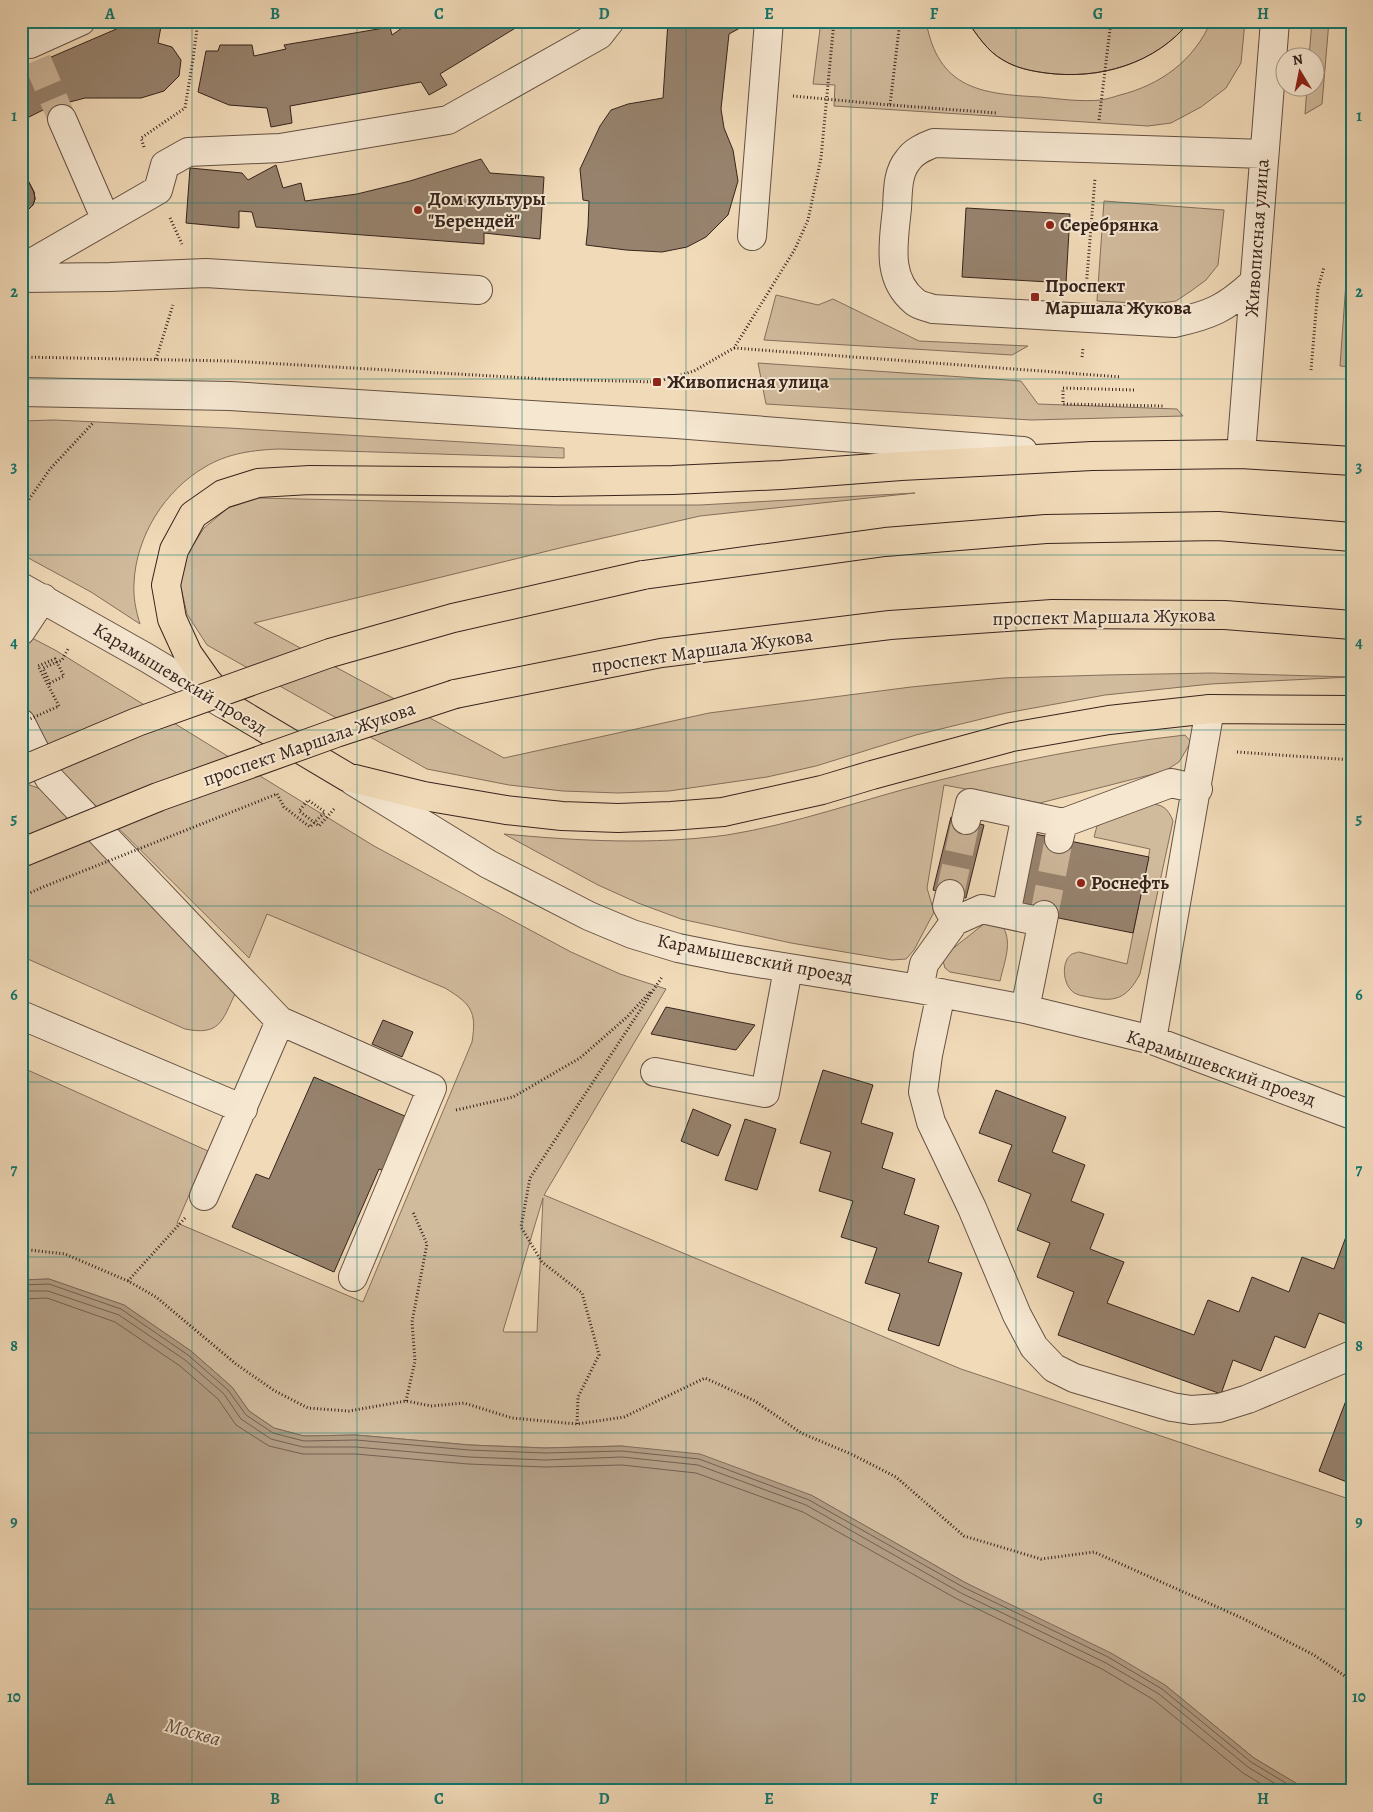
<svg xmlns="http://www.w3.org/2000/svg" width="1373" height="1812" font-family="Alegreya,serif">
<style>
.green{fill:#d1bb9d;stroke:#846f5c;fill-rule:evenodd}
.water{fill:#b19c83;stroke:#806c5a}
.lines{fill:none;stroke-linecap:round;stroke-linejoin:round}
.shore{stroke:#746050;stroke-width:1}
.building{fill:#97826d;stroke:#36231c}
.minor-tunnel{stroke:#ccb599;stroke-width:28;stroke-dasharray:28 14;stroke-linecap:butt}
.minor-casing{stroke:#655143;stroke-width:30}
.major-casing{stroke:#36231c;stroke-width:30}
.path{stroke:#36231c;stroke-width:3;stroke-dasharray:1 2.5;stroke-linecap:butt}
.minor{stroke:#f6e7d1;stroke-width:28}
.major{stroke:#f1dab8;stroke-width:28}
.tram{stroke:#36231c;stroke-width:1}
.major-bridge-casing{stroke:#36231c;stroke-width:30;stroke-linecap:butt}
.path-bridge{stroke:#36231c;stroke-width:3;stroke-dasharray:1 2.5;stroke-linecap:butt}
.major-bridge{stroke:#f1dab8;stroke-width:28}
.grid{fill:none;stroke:#0f766e;stroke-width:1;stroke-opacity:0.55}
.poi-dot{fill:#8f2418;stroke:#f6e7d1;stroke-width:2}
.labels{text-anchor:middle;dominant-baseline:central;stroke-width:4;stroke-linejoin:round;paint-order:stroke}
.poi-label{font-size:19px;font-weight:bold;fill:#36231c;stroke:#f6e7d1;text-anchor:start}
.street-label{font-size:19px;fill:#36231c;stroke:#f6e7d1}
.water-label{font-size:20px;font-style:italic;fill:#614d40;stroke:#f6e7d1}
.neatline{fill:none;stroke:#0f766e;stroke-width:2}
.grid-label{font-size:16px;text-anchor:middle;font-weight:bold;fill:#0f766e}
</style>
<rect width="100%" height="100%" fill="#f1dab8"/>
<filter id="stains"><feTurbulence type="fractalNoise" baseFrequency=".004" numOctaves="4"/><feColorMatrix values="0 0 0 0 .2 0 0 0 0 .09 0 0 0 0 .02 0 0 0 .5 -.17"/></filter>
<radialGradient id="worn" r=".72"><stop offset=".6" stop-color="#630" stop-opacity="0"/><stop offset="1" stop-color="#630" stop-opacity=".3"/></radialGradient>
<path class="green" d="M821,21H926C938,89 981,94 1040,97C1060,99 1081,102 1101,100C1107,99 1114,97 1120,95C1160,85 1194,61 1211,21H1245L1241,63L1226,88L1201,107L1171,123L1148,126L834,106L835,85L813,84Z
M967,21H1190C1156,64 1099,80 1046,73C1031,71 1016,68 1003,60C987,51 978,36 967,21Z
M1312,21H1329L1322,104L1305,114L1307,88H1316V58L1309,57Z
M1104,201L1224,210L1218,265L1206,280L1191,291L1176,301L1153,304L1097,301Z
M1348,254H1352V367L1340,366Z
M776,295L818,305L833,299L919,341L1028,346L1012,355L764,340Z
M758,363L1021,381L1038,404L1177,409L1183,416L1031,420L766,404Z
M54,420L229,428L564,448V458L279,449C254,450 228,453 205,467C165,490 136,536 134,583C133,597 136,611 140,624L91,592L21,554V421Z
M915,493L700,516L564,547L254,623L504,758L709,713L911,687L1003,678L1105,675L1211,673L1350,677L1211,684L1105,695L1006,713L916,735L816,766L767,777L669,791L618,793L563,791L509,785L427,769L207,645L187,614L180,583L186,556L204,528L228,508L259,498L557,505H700Z
M32,638L55,650L374,846L571,952L620,974L666,989L544,1195L961,1369L1352,1500V1791H1309L1254,1758L1165,1685L966,1583L811,1495L622,1446L545,1448L470,1445L356,1435L304,1436L274,1428L249,1411L232,1387L191,1351L124,1305L49,1279L21,1280V1067L208,1151L177,1223L363,1302L472,1042C477,1011 471,1004 445,988L267,914L249,958L60,770L26,709L25,647ZM543,1198L537,1332H504L503,1331Z
M1185,735L1191,742L1179,762L1165,771L1040,803L944,785L927,888L934,912L914,950L906,959L892,960L791,943L681,919L638,903L598,885L504,834C579,841 653,845 727,835C796,824 861,800 928,783C1014,761 1097,745 1185,735Z
M21,782L41,789L235,994C222,1021 220,1036 185,1029L21,956Z
M1149,804C1162,804 1168,808 1173,821L1140,974C1127,998 1116,1003 1089,997C1083,996 1075,995 1071,990C1063,982 1061,961 1072,954C1072,954 1078,952 1079,952L1127,964L1150,849L1094,837L1097,826L1138,806Z
M985,923L1001,924C1014,941 1004,962 1000,981L950,972L945,968L943,961L946,954Z"/>
<path class="water" d="M49,1279L124,1305L191,1351L232,1387L249,1411L274,1428L304,1436L356,1435L470,1445L545,1448L622,1446L700,1454L811,1495L966,1583L1111,1653L1165,1685L1254,1758L1309,1791H21V1280Z"/>
<g class="lines">
<path class="shore" d="M21,1285L49,1284L121,1309L188,1355L228,1390L246,1415L273,1433L304,1441L356,1440L469,1450L545,1453L622,1451L699,1459L809,1500L963,1587L1108,1657L1162,1689L1251,1762L1299,1791
M21,1291H48L119,1315L185,1360L224,1394L241,1419L271,1439L303,1447H356L469,1457L545,1460L622,1457L698,1465L806,1505L961,1593L1106,1663L1159,1694L1248,1767L1287,1791
M21,1299L47,1298L115,1322L180,1366L218,1399L236,1425L269,1446L303,1454H356L468,1464L545,1467L622,1465L696,1473L803,1512L957,1599L1102,1669L1154,1700L1243,1773L1273,1791"/>
</g>
<path class="building" d="M135,21H162L158,43L172,47L181,60L179,76L164,91L141,98H85L47,108L21,121V70Z
M412,21H527L440,74L447,85L429,95L421,82L290,106L292,123L271,127L267,108L229,105L198,92L206,51H218L220,45H252L254,56L286,49L284,45L390,27L392,35Z
M668,21H741L740,28L729,34L721,109L724,128L733,150L738,181L728,215L706,237L687,247L662,252L626,250L586,245L588,227L589,201L583,200L580,169L600,126L611,110L628,104L663,98Z
M481,159L490,173L544,177L540,239L484,233V244L256,227L252,212L239,211V228L186,223L190,168L242,173L248,180L276,165L283,188L301,183L305,201L357,194L410,181Z
M21,167L34,192L35,199L33,205L28,210L21,212Z
M21,167L34,192L35,199L33,205L28,210L21,212Z
M966,208L1070,214L1066,283L962,277Z
M951,817L984,825L966,898L933,890Z
M1030,833L1149,857L1133,933L1014,909Z
M666,1007L755,1025L736,1050L651,1034Z
M383,1020L413,1032L402,1057L372,1044Z
M823,1070L873,1085L861,1123L893,1133L882,1168L915,1179L904,1214L939,1226L928,1262L962,1273L939,1346L888,1330L900,1294L865,1283L877,1248L841,1237L853,1201L819,1191L831,1152L800,1143Z
M314,1077L414,1120L391,1174L379,1169L334,1272L232,1227L256,1174L269,1179Z
M996,1090L1066,1117L1052,1152L1085,1165L1071,1201L1104,1214L1090,1249L1124,1262L1107,1303L1194,1335L1208,1300L1239,1312L1252,1277L1289,1292L1302,1257L1334,1269L1347,1234L1352,1236V1326L1319,1313L1305,1348L1275,1336L1261,1371L1233,1360L1221,1394L1058,1335L1074,1292L1037,1277L1050,1243L1017,1230L1031,1194L998,1181L1012,1145L979,1133Z
M693,1109L731,1125L718,1156L681,1141Z
M745,1119L776,1129L757,1190L725,1180Z
M1347,1398L1352,1400V1484L1319,1471Z"/>
<g class="lines">
<path class="minor-tunnel" d="M37,60L62,119
M950,894L966,820
M1044,915L1059,839"/>
<g class="minor-casing">
<path id="minor" d="M30,44L81,21
M62,119L106,220
M752,236L769,21
M21,269L158,190L165,165L188,152L280,148L448,120L599,35L610,21
M21,278L110,277L206,273L478,290
M1253,283C1226,308 1211,315 1174,323L933,309C928,307 920,306 915,302C885,278 894,241 897,208C898,192 897,173 908,160C914,151 924,147 934,143L1264,154
M21,392L230,396L676,424L1023,451
M1241,454L1275,21
M21,587L147,658L225,705
M21,631L43,598
M21,723L49,778L280,1021L204,1196
M353,781L488,864L589,916L632,934L678,948L733,959L919,989L1025,1009L1152,1040L1352,1115
M966,820L970,803L1063,823
M1059,839L1063,823L1171,783L1198,789
M950,894L947,906L955,921
M1006,914L1026,815
M919,989L924,964L955,921L982,909L1042,922
M941,993L928,1055L923,1092L931,1122L972,1208L1017,1315L1034,1347L1054,1368L1074,1378L1172,1407L1191,1410L1219,1408L1248,1399L1352,1355
M1025,1009L1044,915
M21,1015L243,1109
M280,1021L432,1088L353,1277
M1152,1040L1210,709
M655,1072L765,1093L788,969"/>
</g>
<g class="major-casing">
<path id="major" d="M1352,461L1241,454L1092,456L901,466L781,475L673,480L555,482L310,480L258,483L223,494L193,515L174,550L166,585L172,619L188,654L207,681L231,708L347,777L424,796L506,810L562,816L618,818L671,816L723,812L822,790L872,775L1012,737L1109,720L1210,709L1352,710
M643,575L885,542L1046,529L1218,526L1352,537
M455,694L661,653L890,625L1052,614L1225,615L1352,625"/>
</g>
<path class="path" d="M793,96L890,105L900,21
M890,105L997,113
M1099,120L1111,21
M144,147L141,138L185,108L193,59L198,21
M170,218L182,244
M1086,289L1095,178
M734,348L1121,377
M21,357L230,361L545,379L657,382L694,371L734,348L795,249L808,220L821,158L834,21
M1082,357L1083,348
M156,359L173,305
M1311,370L1318,288L1324,267
M1134,390L1063,388V404L1163,406
M21,511L50,469L93,423
M59,706L38,666L55,659L64,676L50,683L43,668L62,660L69,647
M1237,752L1352,760
M277,794L284,807L310,827L325,812L308,800L299,811L319,826L335,808
M456,1110L513,1097L580,1058L627,1017L651,991
M21,1249L65,1254L128,1281L156,1297L236,1364L275,1391L308,1408L349,1411L406,1401L431,1406L464,1403L512,1418L577,1424L624,1417L705,1378L755,1401L801,1433L851,1454L896,1477L964,1536L1041,1559L1094,1552L1242,1618L1314,1655L1352,1681
M128,1281L185,1218
M406,1401L415,1361L412,1322L427,1244L413,1212
M577,1424L578,1397L599,1355L582,1293L542,1262L521,1227L530,1178L662,977"/>
<use href="#minor" class="minor"/>
<use href="#major" class="major"/>
<path class="tram" d="M967,21C978,36 987,51 1003,60C1016,68 1031,71 1046,73C1099,80 1156,64 1190,21"/>
<g class="major-bridge-casing">
<path id="major-bridge" d="M21,771L137,722L330,653L453,618L643,575
M21,853L158,797L336,733L455,694"/>
</g>
<path class="path-bridge" d="M21,723L59,706
M21,897L43,887L277,794"/>
<use href="#major-bridge" class="major-bridge"/>
</g>
<path class="grid" d="M192,21V1791M357,21V1791M522,21V1791M686,21V1791M851,21V1791M1016,21V1791M1181,21V1791M21,203H1352M21,379H1352M21,555H1352M21,730H1352M21,906H1352M21,1082H1352M21,1257H1352M21,1433H1352M21,1609H1352"/>
<g class="poi-dot">
<circle cx="418" cy="210" r="5"/>
<circle cx="1050" cy="225" r="5"/>
<rect x="1030" y="292" width="10" height="10" rx="2.5"/>
<rect x="652" y="377" width="10" height="10" rx="2.5"/>
<circle cx="1081" cy="883" r="5"/>
</g>
<g class="labels">
<g class="poi-label">
<text x="428" y="199">Дом культуры<tspan x="428" dy="22">"Берендей"</tspan></text>
<text x="1060" y="225">Серебрянка</text>
<text x="1045" y="286">Проспект<tspan x="1045" dy="22">Маршала Жукова</tspan></text>
<text x="667" y="382">Живописная улица</text>
<text x="1091" y="883">Роснефть</text>
</g>
<g class="street-label">
<text transform="translate(1257 238) rotate(-86)">Живописная улица</text>
<text transform="translate(1104 617) rotate(-1)">проспект Маршала Жукова</text>
<text transform="translate(702 651) rotate(-8)">проспект Маршала Жукова</text>
<text transform="translate(180 679) rotate(31)">Карамышевский проезд</text>
<text transform="translate(309 744) rotate(-19)">проспект Маршала Жукова</text>
<text transform="translate(755 959) rotate(11)">Карамышевский проезд</text>
<text transform="translate(1221 1068) rotate(19)">Карамышевский проезд</text>
</g>
<g class="water-label">
<text transform="translate(193 1732) rotate(16)">Москва</text>
</g>
</g>
<rect width="1373" height="1812" fill="none" stroke="#f1dab8" stroke-width="55"/>
<g transform="translate(1300 72) rotate(350)"><circle r="24" fill="#f6e7d1" stroke="#a99989"/>
<path d="M0-4L9 19L0 12L-9 19Z" fill="#8f2418"/>
<text y="-8" font-size="14" font-weight="bold" text-anchor="middle" fill="#36231c">N</text>
</g>
<rect x="28" y="28" width="1318" height="1756" class="neatline"/>
<g class="grid-label">
<text x="110" y="19">A</text>
<text x="275" y="19">B</text>
<text x="439" y="19">C</text>
<text x="604" y="19">D</text>
<text x="769" y="19">E</text>
<text x="934" y="19">F</text>
<text x="1098" y="19">G</text>
<text x="1263" y="19">H</text>
<text x="14" y="121">1</text>
<text x="1359" y="121">1</text>
<text x="14" y="297">2</text>
<text x="1359" y="297">2</text>
<text x="14" y="472">3</text>
<text x="1359" y="472">3</text>
<text x="14" y="648">4</text>
<text x="1359" y="648">4</text>
<text x="14" y="824">5</text>
<text x="1359" y="824">5</text>
<text x="14" y="1000">6</text>
<text x="1359" y="1000">6</text>
<text x="14" y="1175">7</text>
<text x="1359" y="1175">7</text>
<text x="14" y="1351">8</text>
<text x="1359" y="1351">8</text>
<text x="14" y="1527">9</text>
<text x="1359" y="1527">9</text>
<text x="14" y="1702">10</text>
<text x="1359" y="1702">10</text>
<text x="110" y="1804">A</text>
<text x="275" y="1804">B</text>
<text x="439" y="1804">C</text>
<text x="604" y="1804">D</text>
<text x="769" y="1804">E</text>
<text x="934" y="1804">F</text>
<text x="1098" y="1804">G</text>
<text x="1263" y="1804">H</text>
</g>
<rect width="100%" height="100%" filter="url(#stains)"/>
<rect width="100%" height="100%" fill="url(#worn)"/>
</svg>
